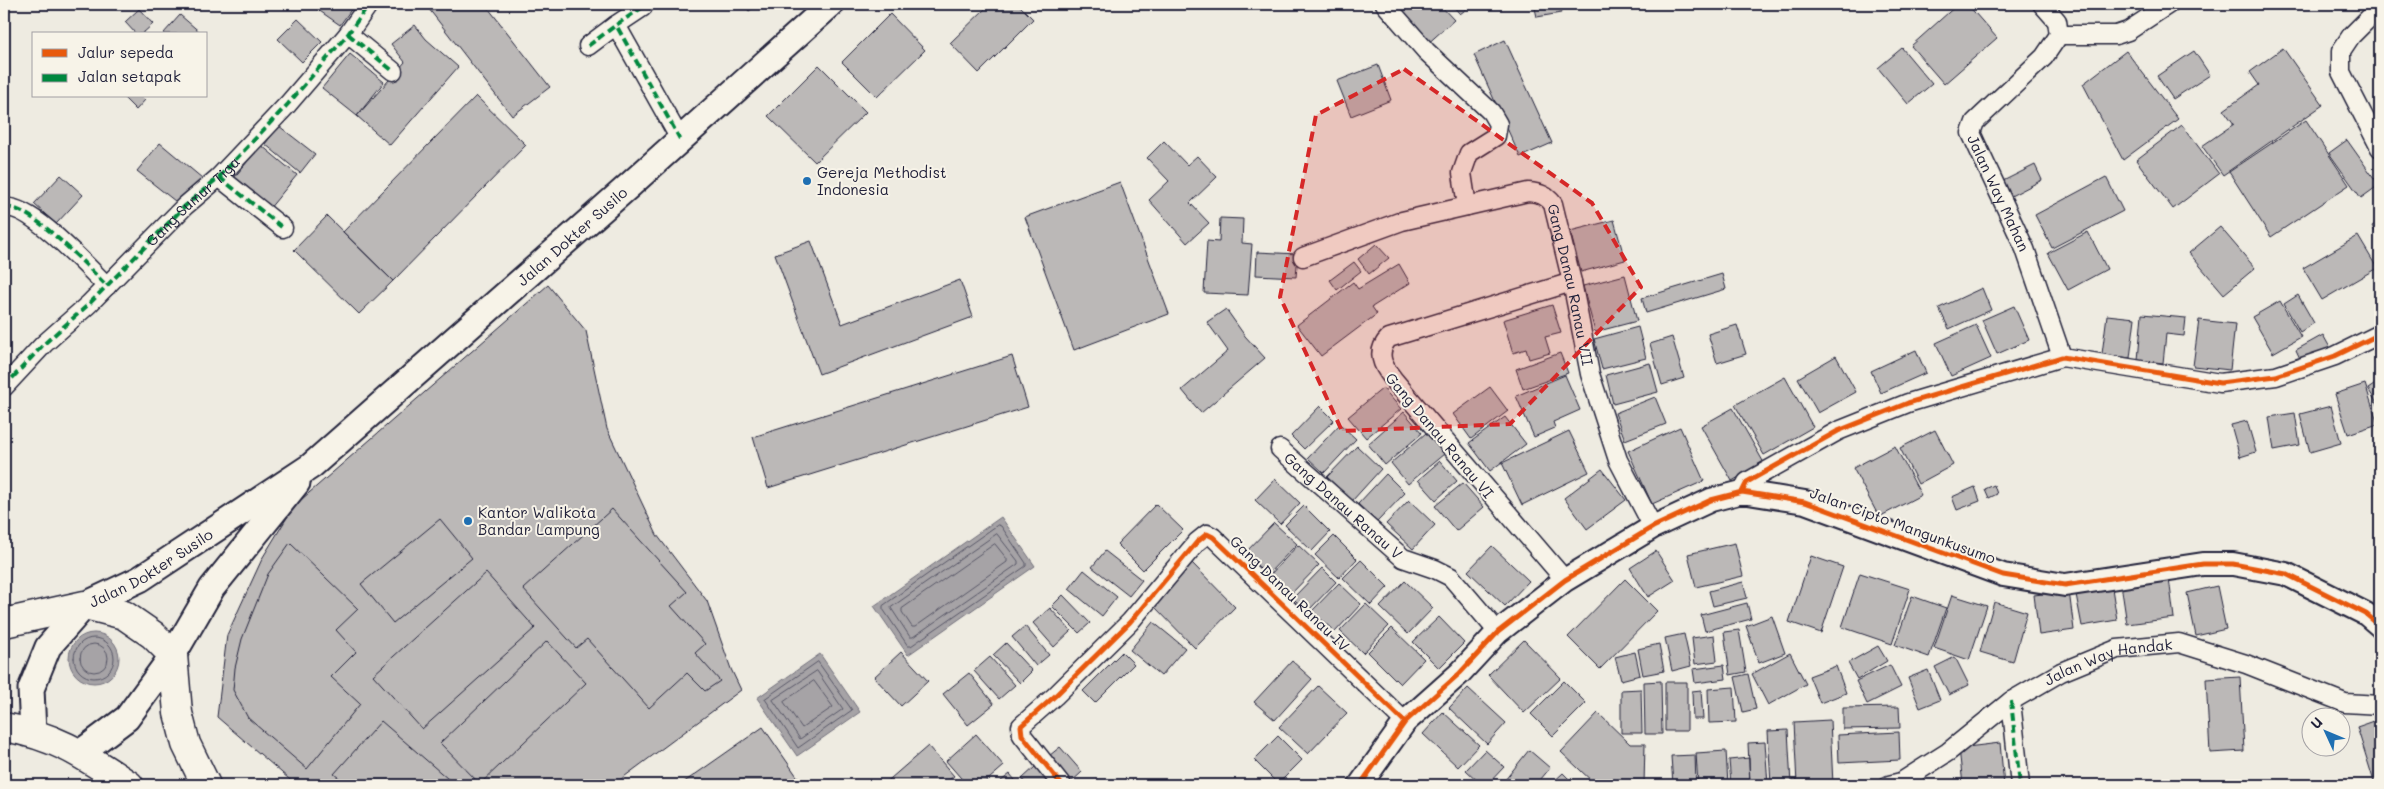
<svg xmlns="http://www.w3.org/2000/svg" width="2384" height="789" font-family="Mali,sans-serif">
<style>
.water{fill:#a6a3a6;stroke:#716f7b}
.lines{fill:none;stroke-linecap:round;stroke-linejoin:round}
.shore{stroke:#575666;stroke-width:1}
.building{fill:#bbb8b7;stroke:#22223b}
.minor-casing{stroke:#22223b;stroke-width:21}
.tertiary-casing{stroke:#22223b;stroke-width:26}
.secondary-casing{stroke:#22223b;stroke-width:29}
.primary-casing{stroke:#22223b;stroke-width:31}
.minor{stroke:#f7f3e8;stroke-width:18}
.tertiary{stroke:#f7f3e8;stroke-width:22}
.secondary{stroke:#f7f3e8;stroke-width:25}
.primary{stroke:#f7f3e8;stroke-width:28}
.quiet{stroke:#00873e;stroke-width:4;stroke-dasharray:8 4;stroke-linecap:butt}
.cycleway-casing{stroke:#f7f3e8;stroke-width:8}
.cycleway{stroke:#e8590c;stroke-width:5}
.marked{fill:#d62828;fill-opacity:0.2;stroke:#d62828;stroke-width:4;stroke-dasharray:10 6;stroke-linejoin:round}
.poi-dot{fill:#1f6fb2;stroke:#f7f3e8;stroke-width:2}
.labels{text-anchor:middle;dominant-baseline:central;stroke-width:4;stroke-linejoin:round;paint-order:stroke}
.poi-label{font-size:15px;fill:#22223b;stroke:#f7f3e8;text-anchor:start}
.street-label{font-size:15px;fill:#22223b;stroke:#f7f3e8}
</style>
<rect width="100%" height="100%" fill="#eeebe1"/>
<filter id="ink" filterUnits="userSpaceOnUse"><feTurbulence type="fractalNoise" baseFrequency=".02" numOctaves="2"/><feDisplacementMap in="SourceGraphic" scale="10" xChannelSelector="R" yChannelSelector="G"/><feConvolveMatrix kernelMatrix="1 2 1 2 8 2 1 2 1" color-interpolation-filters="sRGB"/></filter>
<g filter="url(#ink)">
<path class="water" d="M1001,517L1035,566L908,655L874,606Z
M69 658a25 25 0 1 1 50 0a25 25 0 1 1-50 0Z
M820,654L860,712L797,756L757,698Z"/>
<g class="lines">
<path class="shore" d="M998,525L1001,526L1026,563V566L911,646H908L883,609V606Z
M997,534L1018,561V564L913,637H910L891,608Z
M995,544L1007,559V562L915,627H912L902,612V609Z
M74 658a20 20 0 1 1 40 0a20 20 0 1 1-40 0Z
M80 658a14 14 0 1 1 28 0a14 14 0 1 1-28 0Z
M818,662L852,710L798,748L765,699Z
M817,671L843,709L800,739L773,700Z
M814,681L833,707L802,728L784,702Z"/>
</g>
<path class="building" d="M316,4H355L340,25L314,7Z
M425,4H485L550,87L512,116Z
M742,4H758L749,11Z
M990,4H1018L1033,19L979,73L950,43Z
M1402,4H1439L1454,20L1425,46L1394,11Z
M1451,4H1473L1460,14Z
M1534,4H1559L1561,13L1537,17Z
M1958,4H1967L1997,38L1944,84L1911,46Z
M139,9L153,24L142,34H136L125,22Z
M890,14L925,50L877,97L842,62Z
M180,15L202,34H163Z
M298,19L322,42L302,62L278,39Z
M415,25L426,39L458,67L390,145L357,116L405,62L391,44Z
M1505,40L1552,143L1520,157L1474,55Z
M1902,48L1932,84L1908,104L1878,68Z
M2283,48L2323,105L2223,175L2202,146L2234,124L2224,110L2259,85L2250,72Z
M2126,51L2178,119L2123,160L2083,84Z
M2194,51L2210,75L2173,99L2157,76Z
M350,54L384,82L357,116L322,88Z
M819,65L866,112L815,162L768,116Z
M1378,65L1391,100L1351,116L1337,81Z
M122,96H141L145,100L136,110Z
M476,96L526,145L393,281L343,232Z
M2306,120L2349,185L2271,237L2229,172Z
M2182,125L2219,174L2173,209L2136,160Z
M279,126L315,154L300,173L265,144Z
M2347,140L2379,185L2361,198L2329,153Z
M1164,141L1187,165L1197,156L1217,177L1190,203L1209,223L1187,243L1149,200L1169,181L1147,158Z
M160,143L202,178L180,205L137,171Z
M261,145L297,175L269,209L233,179Z
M2035,165L2042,180L2011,196L2003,181Z
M61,175L83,195L56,224L34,204Z
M2106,177L2123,211L2052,248L2035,215Z
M1120,182L1169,314L1074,350L1025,217Z
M327,216L393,281L359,314L294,250Z
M1220,218L1243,219L1242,243L1252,244L1248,295L1204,293L1207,241L1219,242Z
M1614,220L1625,260L1581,272L1570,231Z
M2380,221V241L2372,226Z
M2220,227L2255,268L2224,294L2189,253Z
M2088,232L2107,269L2068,290L2048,253Z
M2358,236L2377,268L2322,300L2303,268Z
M811,241L842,324L960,280L973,317L819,374L775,254Z
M1376,244L1389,258L1369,274L1358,259Z
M1257,252L1298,254L1296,277L1256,275Z
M1354,262L1361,271L1337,290L1330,280Z
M1399,264L1410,283L1372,307L1377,314L1321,356L1297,325L1353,282L1358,289Z
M1722,274L1726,289L1646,313L1642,298Z
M1625,275L1637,321L1595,332L1583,286Z
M548,285L586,331L607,429L657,535L707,601L731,669L741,690L613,785H296L217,717L227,635L263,557L294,506Z
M1982,288L1991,310L1949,329L1939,308Z
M2298,295L2314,323L2300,332L2284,304Z
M2280,301L2301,337L2273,353L2252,317Z
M1552,305L1561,333L1545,337L1550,353L1529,359L1526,349L1513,353L1503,320Z
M2014,306L2029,340L1997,354L1982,320Z
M1226,309L1245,336L1265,358L1201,413L1182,390L1228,351L1207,322Z
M2142,314L2186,318L2184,336L2166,334L2163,363L2138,360Z
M2107,315L2135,318L2130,358L2102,354Z
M2199,320L2235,324L2230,370L2193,366Z
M1737,325L1746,354L1717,363L1708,334Z
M1976,325L1991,358L1951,376L1936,343Z
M1638,327L1646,358L1602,369L1594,339Z
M2323,335L2333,353L2303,365L2296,350Z
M1672,337L1684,378L1662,385L1650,344Z
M1916,350L1926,373L1881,393L1871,371Z
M1560,353L1568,373L1523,389L1516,369Z
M1012,356L1028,407L768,488L753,437Z
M1836,356L1856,392L1818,413L1798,378Z
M1650,363L1658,392L1613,404L1606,375Z
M1565,375L1580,410L1553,422L1555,428L1534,437L1516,396Z
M1785,377L1813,427L1764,455L1735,405Z
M2380,381V408L2368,389Z
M2365,384L2378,424L2348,434L2335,394Z
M1490,387L1508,411L1471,439L1453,414Z
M1383,388L1401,409L1366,438L1348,417Z
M1655,397L1666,424L1625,440L1615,413Z
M1320,406L1334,420L1304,449L1291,436Z
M2331,406L2341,443L2310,452L2300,414Z
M1733,408L1764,463L1732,481L1701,426Z
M1404,412L1422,433L1385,465L1368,444Z
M2295,413L2300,445L2274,450L2269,417Z
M1505,417L1526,444L1490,471L1469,443Z
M2247,421L2256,452L2240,457L2231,425Z
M1340,424L1356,439L1324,473L1308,458Z
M1680,427L1704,481L1652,504L1628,451Z
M1935,430L1953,465L1918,484L1900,448Z
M1569,431L1589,472L1522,505L1502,463Z
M1426,433L1444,454L1408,484L1391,463Z
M1357,446L1381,469L1352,501L1327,477Z
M1895,446L1921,495L1879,517L1853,468Z
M1440,461L1457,481L1436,500L1418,480Z
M1602,469L1626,500L1587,529L1564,498Z
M1386,474L1405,493L1377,522L1358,504Z
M1275,479L1300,503L1280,524L1255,500Z
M1463,483L1484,507L1456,531L1435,506Z
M1994,485L1997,494L1989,498L1985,489Z
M1975,487L1980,501L1957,510L1952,497Z
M1409,500L1435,525L1413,549L1386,524Z
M1156,504L1183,530L1143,570L1117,544Z
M1304,506L1330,532L1312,551L1285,525Z
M612,509L687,592L671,606L705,644L695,653L720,681L705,691L687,673L649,708L587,639L576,648L523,589Z
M440,519L472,558L393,623L361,584Z
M1274,523L1297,544L1265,577L1243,555Z
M1334,536L1357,559L1339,578L1315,555Z
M290,543L358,609L336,630L356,652L331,677L360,704L307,769L248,718L233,690L235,668L242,639L268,574Z
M1735,543L1743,576L1696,587L1688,554Z
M1298,545L1319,565L1288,597L1268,577Z
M1492,546L1529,581L1505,606L1468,571Z
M1105,551L1142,580L1129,596L1092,567Z
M1656,551L1675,580L1648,597L1630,568Z
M1811,556L1843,567L1821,633L1789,622Z
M1361,560L1388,587L1371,605L1343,578Z
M1192,563L1235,607L1195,648L1151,603Z
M1322,568L1336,582L1307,612L1293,598Z
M1084,570L1117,597L1102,616L1069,589Z
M486,573L535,628L422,729L373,675Z
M1860,573L1910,589L1892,644L1842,627Z
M2169,578L2174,618L2127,624L2121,584Z
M1625,579L1657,611L1600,669L1568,637Z
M1405,581L1433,608L1408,634L1380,607Z
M1743,582L1747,598L1713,606L1709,591Z
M2111,582L2117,620L2082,626L2075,589Z
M1339,583L1361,604L1335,632L1312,611Z
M2217,586L2226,629L2196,636L2187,593Z
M2069,591L2074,630L2039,635L2034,595Z
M1063,595L1090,623L1079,633L1052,606Z
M1952,595L1987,606L1969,660L1934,648Z
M1912,596L1946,608L1929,657L1895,645Z
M1994,602L2027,612L2013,662L1980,652Z
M1747,603L1751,619L1705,631L1701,615Z
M1366,604L1389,626L1363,653L1340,631Z
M1050,608L1071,631L1054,647L1033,623Z
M1772,616L1785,653L1759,663L1746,626Z
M1439,617L1464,643L1439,668L1413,642Z
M1153,622L1185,648L1161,676L1130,650Z
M1025,626L1049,655L1036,666L1012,637Z
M1392,628L1424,659L1400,684L1368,652Z
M1739,630L1746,672L1730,675L1724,632Z
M1684,634L1691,666L1672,671L1665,638Z
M1714,635L1717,661L1695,664L1692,638Z
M1524,640L1561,678L1524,713L1488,675Z
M547,641L586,683L480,784L440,743Z
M1006,643L1032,671L1020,683L993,655Z
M1659,644L1664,671L1643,675L1638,649Z
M1878,646L1887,661L1857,679L1848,663Z
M901,652L928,681L901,706L874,677Z
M1122,652L1134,664L1095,703L1083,691Z
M1635,652L1640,675L1621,680L1615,657Z
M1790,653L1806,684L1768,705L1752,674Z
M990,657L1015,685L999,699L974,671Z
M1955,657L1969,685L1949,695L1935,667Z
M1292,661L1312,679L1275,720L1254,702Z
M1724,665L1726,679L1695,683L1693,669Z
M1890,665L1901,687L1867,704L1856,681Z
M1836,666L1846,693L1820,703L1809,676Z
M1928,670L1940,700L1920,708L1908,678Z
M969,673L994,704L968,725L943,694Z
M1748,674L1756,709L1743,712L1735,677Z
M2240,677L2244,751L2210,753L2206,679Z
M1564,681L1586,703L1553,736L1531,714Z
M1661,681L1662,734H1645L1644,682Z
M1665,682H1687V731H1665Z
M1318,686L1347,713L1308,754L1279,727Z
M1734,687L1736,722L1709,723L1708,689Z
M1468,688L1506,723L1487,744L1449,708Z
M1641,689L1642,733H1621V690Z
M1701,690L1703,719H1693L1692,691Z
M1899,707L1900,728L1843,729V708Z
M1443,712L1479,745L1458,767L1423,734Z
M1598,713L1630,744H1645L1644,785H1596L1561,752Z
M2380,719V785H2375L2357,727Z
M1830,720L1833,785H1797L1794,722Z
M381,721L455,785H348L334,774Z
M763,727L803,785H680Z
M1788,730L1791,785H1771L1768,731Z
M1899,732L1900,760L1839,763L1838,735Z
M976,734L1004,766L982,785H967L946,761Z
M1278,736L1302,760L1278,784L1254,760Z
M1765,742L1768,785H1750L1748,743Z
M2000,743L2004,785H1963L1959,748Z
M928,746L954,776L942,785H883Z
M1060,747L1082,772L1068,785L1044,760Z
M1485,750L1504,767L1487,785H1482L1466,770Z
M1529,750L1550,768L1536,785H1501Z
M1726,751L1728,785H1698L1696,753Z
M1695,755L1696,785H1673L1671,756Z
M1749,758L1750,785H1731L1729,760Z
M1036,766L1053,785H1027L1022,779Z
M1563,773L1575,785H1550Z
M1010,774L1019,785H996Z"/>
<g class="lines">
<g class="minor-casing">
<g id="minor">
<path d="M1385,4L1426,51L1491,112L1498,124L1496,136L1469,153L1462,173L1467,206"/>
<path id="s1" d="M2042,4L2057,21L2059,35L2044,57L1975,122L1971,133L2025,249L2062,357"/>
<path d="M2376,4V11L2351,36L2341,51V72L2380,148"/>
<path d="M643,7L616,25L680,139"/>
<path d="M348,34L393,71"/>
<path d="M2059,35H2116L2128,31L2169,4"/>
<path d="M588,46L616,25"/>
<path d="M219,177L283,228"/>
<path d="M4,208C29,202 88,268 107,286"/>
<path id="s2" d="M1303,257L1402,221L1528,192C1540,193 1546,195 1553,204L1572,282L1590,374L1618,460L1653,527"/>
<path d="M4,387L44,344L89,304L185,206L219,177L288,104L348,34L369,4"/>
<path id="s3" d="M1280,449L1403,558L1435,569L1451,577L1498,632"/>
<path d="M1742,492L1747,482L1838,431L1908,403L2062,357L2220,383L2276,376L2335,356L2380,334"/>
<path d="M1565,580L1404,392C1391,376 1370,357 1389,338L1572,282"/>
<path d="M2011,701L2020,785"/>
<path d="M1062,785L1022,735L1021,726L1055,696L1130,622L1197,542L1207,534L1213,537L1405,722"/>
<path id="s4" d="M1889,785L1901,782L1948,752L2011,701L2061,672L2117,649L2179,643L2246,664L2345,703L2380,705"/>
</g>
</g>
<g class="tertiary-casing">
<path id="tertiary" d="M1360,785L1405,722L1460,673L1498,632L1565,580L1653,527L1711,500L1742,492L1805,502L2003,575L2065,585L2203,564H2233L2286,574L2366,614L2380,626"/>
</g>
<g class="secondary-casing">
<g id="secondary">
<path id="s5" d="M33,732L31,689L48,647L85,605L140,579L311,466L631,184L831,4"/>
<path d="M80,753L127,718L173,655L212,588L297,483"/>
</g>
</g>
<g class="primary-casing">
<path id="primary" d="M4,623L85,605L124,615L153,635L173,655L178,713L186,744L206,785
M4,727C57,736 85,756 129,785"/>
</g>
<use href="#minor" class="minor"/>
<use href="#tertiary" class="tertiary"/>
<use href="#secondary" class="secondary"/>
<use href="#primary" class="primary"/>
<g class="quiet">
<path d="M643,7L616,25L680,139"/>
<path d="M348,34L393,71"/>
<path d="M588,46L616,25"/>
<path d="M2378,144L2380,148"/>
<path d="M219,177L283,228"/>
<path d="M4,208C29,202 88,268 107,286"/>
<path id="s6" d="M4,387L44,344L89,304L185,206L219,177L288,104L348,34L369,4"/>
<path d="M2011,701L2020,785"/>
</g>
<g class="cycleway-casing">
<path id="cycleway" d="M1742,492L1747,482L1838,431L1908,403L2062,357L2220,383L2276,376L2335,356L2380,334
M1062,785L1022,735L1021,726L1055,696L1130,622L1197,542L1207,534L1213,537L1405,722
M1360,785L1405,722L1460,673L1498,632L1565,580L1653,527L1711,500L1742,492L1805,502L2003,575L2065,585L2203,564H2233L2286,574L2366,614L2380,626"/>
</g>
<use href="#cycleway" class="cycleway"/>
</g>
</g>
<path class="marked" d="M1404,69L1592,203L1641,287L1510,424L1342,431L1280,297L1316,115Z"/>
<g class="poi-dot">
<circle cx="807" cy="181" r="5"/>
<circle cx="468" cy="521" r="5"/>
</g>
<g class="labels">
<g class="poi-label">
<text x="817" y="172">Gereja Methodist<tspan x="817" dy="17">Indonesia</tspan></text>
<text x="478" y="512">Kantor Walikota<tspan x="478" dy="17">Bandar Lampung</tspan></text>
</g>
<g class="street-label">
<text stroke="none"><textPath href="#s1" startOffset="236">Jalan Way Mahan</textPath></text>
<text stroke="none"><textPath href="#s6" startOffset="265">Gang Sumur Tiga</textPath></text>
<text stroke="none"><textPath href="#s5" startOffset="758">Jalan Dokter Susilo</textPath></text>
<text stroke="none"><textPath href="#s2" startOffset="346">Gang Danau Ranau VII</textPath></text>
<text transform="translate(1440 435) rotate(50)">Gang Danau Ranau VI</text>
<text stroke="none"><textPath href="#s3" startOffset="85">Gang Danau Ranau V</textPath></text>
<text transform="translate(1903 525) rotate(20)">Jalan Cipto Mangunkusumo</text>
<text stroke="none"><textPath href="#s5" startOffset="220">Jalan Dokter Susilo</textPath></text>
<text transform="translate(1290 593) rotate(44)">Gang Danau Ranau IV</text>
<text stroke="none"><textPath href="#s4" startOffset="256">Jalan Way Handak</textPath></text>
</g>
</g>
<rect width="2384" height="789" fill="none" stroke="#f7f3e8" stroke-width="20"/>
<rect x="10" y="10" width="2364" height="769" fill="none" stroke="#22223b" stroke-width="2" filter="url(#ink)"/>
<rect x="32" y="32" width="175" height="65" fill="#f7f3e8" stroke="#a29fa3"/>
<rect x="42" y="49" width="25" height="8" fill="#e8590c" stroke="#a29fa3"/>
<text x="78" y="58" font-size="15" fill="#22223b">Jalur sepeda</text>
<rect x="42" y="74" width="25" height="8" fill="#00873e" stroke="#a29fa3"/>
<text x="78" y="82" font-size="15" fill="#22223b">Jalan setapak</text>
<g transform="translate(2326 732) rotate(314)"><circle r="24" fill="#f7f3e8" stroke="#a29fa3"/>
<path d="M0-4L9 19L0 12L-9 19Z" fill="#1f6fb2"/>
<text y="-8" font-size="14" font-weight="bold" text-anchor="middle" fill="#22223b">U</text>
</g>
</svg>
